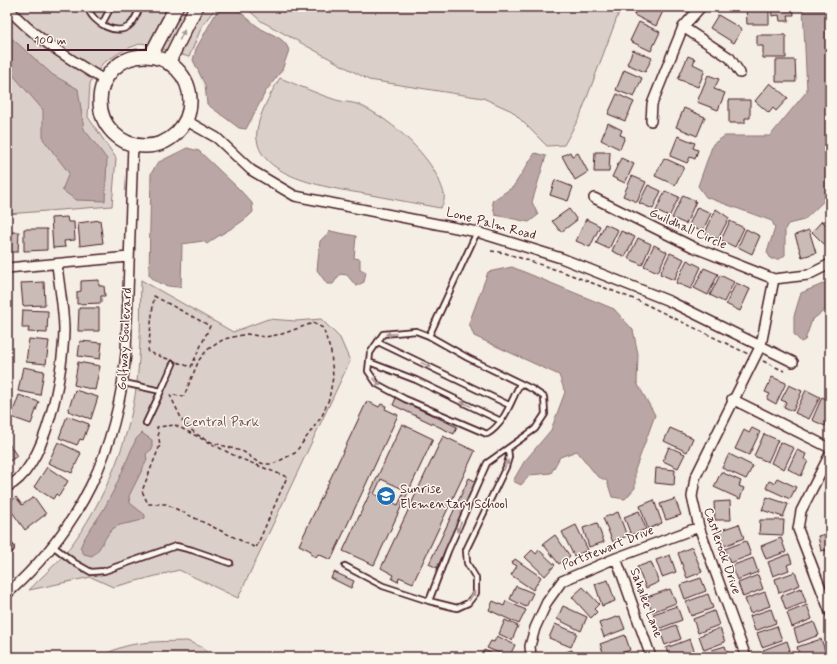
<svg xmlns="http://www.w3.org/2000/svg" width="837" height="664" font-family="Mynerve,sans-serif">
<style>
.green{fill:#dbd0c9;stroke:#92787a}
.water{fill:#baa7a5;stroke:#8d7174}
.building{fill:#cabbb6;stroke:#4a1f2b;fill-rule:evenodd}
.lines{fill:none;stroke-linecap:round;stroke-linejoin:round}
.lane-casing{stroke:#4a1f2b;stroke-width:8}
.street-casing{stroke:#4a1f2b;stroke-width:12}
.secondary-casing{stroke:#4a1f2b;stroke-width:16}
.path{stroke:#4a1f2b;stroke-width:1.5;stroke-dasharray:4 3;stroke-linecap:butt}
.lane{stroke:#fbf7ec;stroke-width:4.5}
.street{stroke:#fbf7ec;stroke-width:9}
.secondary{stroke:#fbf7ec;stroke-width:13}
.oneway{fill:#ab9695}
.labels{text-anchor:middle;dominant-baseline:central;stroke-width:3;stroke-linejoin:round;paint-order:stroke}
.street-label{font-size:13px;fill:#4a1f2b;stroke:#fbf7ec}
.park-label{font-size:13px;fill:#6e4b52;stroke:#fbf7ec}
.poi-label{font-size:13px;fill:#4a1f2b;stroke:#fbf7ec;text-anchor:start}
</style>
<rect width="100%" height="100%" fill="#f4eee4"/>
<filter id="ink" filterUnits="userSpaceOnUse"><feTurbulence type="fractalNoise" baseFrequency=".025" numOctaves="2"/><feDisplacementMap in="SourceGraphic" scale="8" xChannelSelector="R" yChannelSelector="G"/><feConvolveMatrix kernelMatrix="1 2 1 2 8 2 1 2 1" color-interpolation-filters="sRGB"/></filter>
<g filter="url(#ink)">
<path class="green" d="M7,7H216L202,26L189,57L142,43L124,50L103,63L90,83L88,117L116,158L112,206L7,214Z
M245,7H621L580,116L564,145L547,146L512,111L483,98L369,80L261,21Z
M280,78C298,85 317,94 336,100C343,102 351,102 357,104C387,116 426,151 439,180C443,190 448,199 440,208C417,204 394,199 371,195C339,189 263,181 257,140C254,123 271,92 280,78Z
M141,280L233,332L268,319L296,321L321,319L340,338L350,361L238,598L179,570L113,587L91,577L29,590C41,577 56,565 67,551C105,502 133,434 138,372C141,341 140,310 141,280Z
M187,641L204,648L211,657H101C127,640 157,642 187,641Z"/>
<path class="water" d="M228,7H234C242,13 249,20 257,26C269,35 283,35 289,50L282,70L266,91L246,129L239,128L207,104L205,85L193,60L196,49L216,13Z
M803,7H830V195L804,220L788,224L785,229V255L780,259H771L767,252L775,228L772,221L706,197L698,186L713,144L725,136H770L807,91Z
M7,34L53,75L78,89L84,129L107,159L105,201L76,200L62,190L69,173L43,139V110L7,68Z
M187,148L199,151L238,188L252,203L253,212C240,226 222,232 207,244L203,241L182,244L181,287C168,287 158,285 149,275L151,174L157,163Z
M535,153L546,156L532,202L538,215L529,222L495,215L492,201L513,187Z
M330,231L356,236L354,258L360,259V269L366,272L364,282L356,286L347,275L340,274L333,284H327L317,270L320,241Z
M512,267L614,309L633,330L638,354L637,383L655,415L635,470V488L625,499L612,497L607,481L597,476L577,451L560,457L551,473L530,475L521,485L513,481L524,462L551,430L565,392L559,375L474,336L469,323L488,272Z
M830,281V306L812,320L805,340L801,342L794,334V316L801,293Z
M142,433L152,440V449L146,454L147,460L129,496L130,503L145,515V518C136,524 122,522 114,528C104,536 102,549 92,556L84,554L80,548C86,532 98,520 106,505C118,484 126,461 136,439Z"/>
<path class="building" d="M637,7H665L656,26L634,15Z
M746,7H769V24H747Z
M771,7H793L794,15H788L789,21H780L779,15L772,16Z
M718,15L742,29L734,43L710,28Z
M639,22L660,32L651,51L630,41Z
M757,35H786V58H763V46H757Z
M633,50L652,58L645,72L627,64Z
M688,56L695,59L693,64L705,70L698,87L678,79Z
M776,60H795L796,82H776Z
M624,70L642,78L634,97L616,90Z
M708,75L719,79L714,89L725,93L718,110L697,102Z
M770,83L788,98L776,111L773,108L769,113L755,101Z
M617,94L634,102L625,121L608,114Z
M729,100H750V118H745V123H729Z
M684,108L705,117L697,136L676,127Z
M608,123L622,130L620,135L625,137L620,149L601,140Z
M678,136L695,143L693,148L698,150L695,159L690,157L687,163L670,156Z
M570,152L572,156L578,153L588,172L575,180L562,156Z
M595,152H610L609,172H594Z
M621,158L634,164L625,183L612,177Z
M664,158L684,167L675,185L655,176Z
M632,176L646,182L637,202L623,196Z
M555,180L573,187L568,201L550,195Z
M648,185L661,191L653,209L639,203Z
M665,191L679,197L669,217L656,211Z
M683,195L696,201L686,224L672,218Z
M697,207L711,213L702,232L689,225Z
M569,209L577,220L561,232L552,221Z
M716,209L729,218L718,239L705,233Z
M67,217L68,222H74L75,240L64,241L65,247L53,248L51,218Z
M586,219L600,226L590,247L576,241Z
M100,220L103,243L80,246L78,223Z
M730,221L744,228L735,247L721,240Z
M822,221L830,229V244L827,247L812,232Z
M605,224L618,230L609,249L596,243Z
M24,229H47V250L24,251Z
M746,229L760,236L752,254L738,247Z
M809,230L816,253L802,257L795,235Z
M621,231L635,237L625,257L612,251Z
M7,232H19L18,252H7Z
M638,238L651,244L642,265L628,258Z
M654,245L667,252L658,272L644,266Z
M670,253L684,259L674,280L660,274Z
M687,260L701,267L691,289L676,283Z
M704,268L718,274L708,295L694,288Z
M720,275L734,282L724,302L710,295Z
M99,280V286H104L105,296H101V303L77,304V292L81,291V281Z
M44,282L45,305L23,306L21,283Z
M736,283L750,289L740,311L726,304Z
M79,308H99V331H78Z
M23,310L48,311L47,333L28,332L29,328H22Z
M29,339L49,341L46,364L26,362Z
M80,341L102,343L100,359L78,356Z
M78,362L100,366L95,390L74,385Z
M23,367L44,371L40,395L18,391Z
M772,377L786,383L776,404L767,399L770,394L765,392Z
M789,385L802,391L793,411L784,407L786,402L781,400Z
M75,390L98,397L91,419L68,411Z
M806,390L820,397L809,419L795,413Z
M19,395L39,402L31,424L11,417Z
M822,397L830,401V415L825,426L812,420Z
M396,398L457,427L454,434L393,405Z
M367,401L379,407L381,404L386,406L385,409L398,415L331,560L318,554L316,557L310,554L311,551L299,545Z
M67,416L89,424L83,440L80,439L77,445L59,438Z
M402,424L433,439L374,565L343,551ZM381,479L405,490L398,505L374,494Z
M670,428L693,438L687,452L664,441Z
M752,428L760,432L749,455L735,449L744,430L749,433Z
M764,434L778,440L768,462L754,456Z
M443,436L475,451L413,583L399,577L398,582L392,579L394,575L381,568Z
M58,442L81,453L72,473L48,463Z
M780,442L794,448L784,469L771,463Z
M9,444L17,456L7,463V446Z
M669,447L685,454L678,468L663,461Z
M797,450L806,454L804,459L808,461L801,476L788,469Z
M729,454L753,466L746,479L722,468Z
M47,467L68,481L59,496L56,494L53,499L34,487Z
M656,468L675,470L674,485L655,483Z
M721,472L741,481L739,486L744,488L740,499L714,487Z
M469,478L477,482L437,568L429,564Z
M777,478L796,487L790,499L766,488L769,481L774,483Z
M16,497L22,505L34,497L46,514L25,530L7,505Z
M767,497L788,504L783,517L762,510Z
M675,499L681,515L666,520L660,504Z
M654,500L662,523L648,529L640,506Z
M730,501L731,520H715L714,502Z
M639,511L646,529L631,535L624,517Z
M618,512L627,536L613,542L603,518Z
M760,520H784L783,535L759,534Z
M597,523L604,542L589,547L583,528Z
M739,524L744,538L724,546L718,531Z
M576,525L588,550L574,556L562,532Z
M830,533V555H827L826,550L821,551L818,536Z
M555,535L570,556L559,564L543,544Z
M781,538L786,552L766,559L761,546Z
M746,541L751,555L730,563L725,549Z
M692,547L702,572L687,578L678,553Z
M532,550L536,554L539,550L555,565L545,576L525,557Z
M789,554L792,563L787,565L789,570L773,576L768,562Z
M670,555L676,572L662,577L656,560Z
M753,558L758,572L737,580L731,566Z
M515,559L541,577L533,590L511,575L517,566L512,563Z
M651,562L659,582L646,588L637,567Z
M334,572L354,581L351,588L331,578Z
M795,572L800,585L779,593L775,579Z
M758,575L763,589L743,597L738,583Z
M701,578L706,591L685,599L680,585Z
M608,580L615,601L602,606L595,584Z
M516,586L533,593L526,607L510,599Z
M583,587L599,604L594,609L597,612L591,618L572,597Z
M801,588L806,602L786,610L781,596Z
M670,589L676,603L652,612L647,597Z
M765,592L770,606L750,613L745,599Z
M708,594L713,608L691,616L686,602Z
M493,601L504,606L506,601L526,610L519,624L489,610Z
M807,605L812,619L792,627L787,613Z
M563,606L587,617L581,631L557,619Z
M677,606L682,620L658,629L653,614Z
M771,609L776,623L755,631L750,616Z
M714,611L719,625L698,633L693,619Z
M620,616L625,629L604,637L599,623Z
M505,620L518,626L512,640L499,634Z
M814,622L819,635L798,643L794,629Z
M555,624L577,633L571,647L549,638Z
M676,625L681,639L665,645L660,631Z
M777,626L782,640L762,647L757,633Z
M720,628L725,642L704,650L699,636Z
M625,635L630,650L611,657H605L600,644Z
M497,636L515,645L509,657L487,648L491,641L494,642Z
M690,639L695,653L685,657H669L666,648Z
M821,639L826,653L814,657H800L797,647Z
M787,641L790,650L788,651L789,656L765,657L763,650Z
M725,646L729,657H715L712,650Z
M484,650L499,657H481Z
M572,650L575,657H551Z"/>
<g class="lines">
<g class="lane-casing">
<path id="lane" d="M88,7C91,23 119,38 131,24C135,20 138,12 140,7
M102,24L111,7
M429,336L477,232
M378,342L509,405
M369,362L370,353L383,334L416,331L429,336L468,358L532,389L544,397L545,414L535,429L487,463L448,551L429,601L457,608L468,603L476,593V578L467,563L466,550L506,467L509,457L508,449
M124,383L161,391L146,423
M161,391L173,364
M501,421L416,380L369,362L368,371L377,384L405,399L487,434C504,425 511,401 520,384
M53,546L75,563L91,572L104,571L176,546L192,550L230,563
M345,566L383,586L429,601"/>
</g>
<g class="street-casing">
<path id="street" d="M7,7C34,38 70,59 104,80
M683,27L730,58L740,73
M185,120L217,138L251,170L295,196L477,232L561,258L669,301L793,362
M651,121L652,104L683,27L701,7
M594,198L693,247L774,279L808,275L830,264
M7,268L129,257
M732,399L830,448
M830,454L801,511L798,529L830,612
M7,487C47,468 63,372 64,331C64,309 59,286 57,264
M7,547L9,548
M616,558L651,657
M7,594C81,527 117,452 126,353L133,144
M531,657L530,646L535,628L547,602L562,581L616,558L699,527
M746,657L699,527L692,497L695,478L761,345L774,279"/>
</g>
<g class="secondary-casing">
<path id="secondary" d="M151,55L176,7
M100 101a45 45 0 1 1 90 0a45 45 0 1 1-90 0Z
M168,63L196,7"/>
</g>
<path class="path" d="M491,251L505,253L566,273L639,301L748,354
M154,296L210,326L191,367L148,352Z
M313,323L323,328L331,352L333,377L329,399L322,416L295,453L273,464H264L256,461L244,452L211,442L196,434L183,422L170,395L184,396L199,360L207,350L224,339L247,334L265,337L282,334Z
M763,361L784,371
M175,425L239,458L287,477L256,548L166,504H148L142,491L160,445L157,427Z"/>
<use href="#lane" class="lane"/>
<use href="#street" class="street"/>
<use href="#secondary" class="secondary"/>
</g>
<defs><path id="oneway-solid" d="M-6-.8H1V-3.2L6.5 0L1 3.2V.8H-6Z"/></defs>
<g class="oneway">
<use href="#oneway-solid" transform="translate(182 35) rotate(-63)"/>
<use href="#oneway-solid" transform="translate(391 334) rotate(175)"/>
<use href="#oneway-solid" transform="translate(426 365) rotate(26)"/>
<use href="#oneway-solid" transform="translate(377 382) rotate(45)"/>
<use href="#oneway-solid" transform="translate(466 404) rotate(-154)"/>
<use href="#oneway-solid" transform="translate(506 465) rotate(-67)"/>
<use href="#oneway-solid" transform="translate(459 527) rotate(114)"/>
<use href="#oneway-solid" transform="translate(472 596) rotate(-58)"/>
</g>
</g>
<defs>
<g id="school-disc" transform="scale(1)"><circle r="9.5" fill="#1f6fb2" stroke="#fbf7ec"/><path d="M0-5L7-2L0 1L-7-2ZM-4 1L0 2.5L4 1V4Q0 6-4 4Z" fill="#fff"/></g>
</defs>
<g fill-rule="evenodd">
<use href="#school-disc" x="386" y="496"/>
</g>
<g class="labels">
<g class="street-label">
<text transform="translate(491 224) rotate(15)">Lone Palm Road</text>
<text transform="translate(688 229) rotate(24)">Guildhall Circle</text>
<text transform="translate(125 339) rotate(-87)">Golfway Boulevard</text>
<text transform="translate(608 548) rotate(-22)">Portstewart Drive</text>
<text transform="translate(722 551) rotate(71)">Castlerock Drive</text>
<text transform="translate(646 603) rotate(70)">Sahalee Lane</text>
</g>
<g class="park-label">
<text x="221" y="422">Central Park</text>
</g>
<g class="poi-label">
<text x="400" y="489">Sunrise<tspan x="400" dy="15">Elementary School</tspan></text>
</g>
</g>
<rect width="837" height="664" fill="none" stroke="#fbf7ec" stroke-width="24"/>
<rect x="12" y="12" width="813" height="640" fill="none" stroke="#4a1f2b" stroke-width="1.5" filter="url(#ink)"/>
<path d="M28 44v6h118v-6" fill="none" stroke="#4a1f2b" stroke-width="2"/>
<text x="34" y="44" font-size="12" fill="#4a1f2b" stroke="#fbf7ec" stroke-width="3" paint-order="stroke">100 m</text>
</svg>
